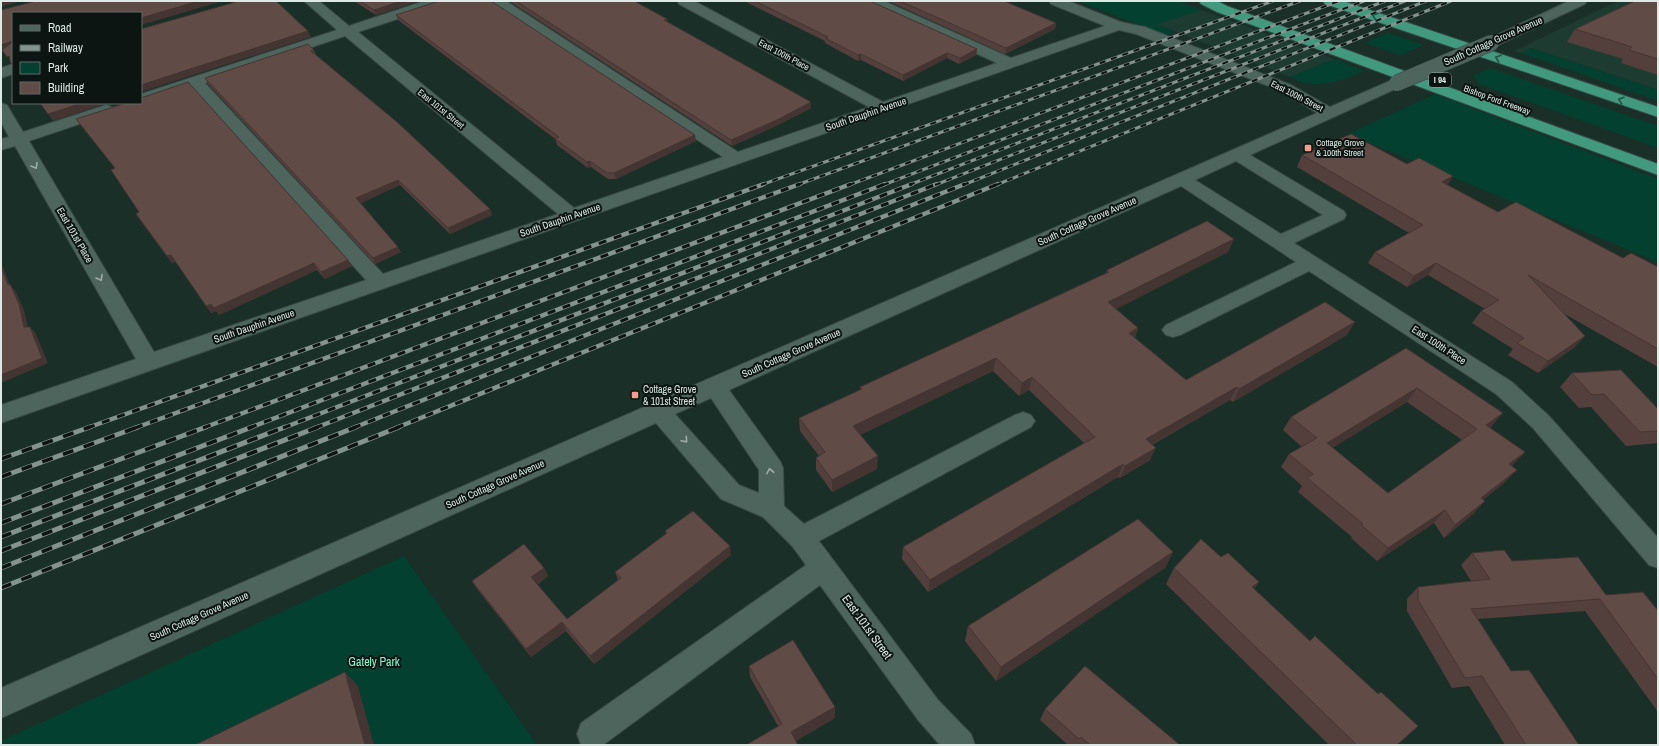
<svg xmlns="http://www.w3.org/2000/svg" width="1659" height="746" font-family="'Archivo Narrow',sans-serif">
<style>
.built{fill:#1e3b31}
.green{fill:#034030}
.lines{fill:none;stroke-linecap:round;stroke-linejoin:round}
.minor-casing{stroke:#374944;stroke-width:2}
.highway-casing{stroke:#374944;stroke-width:2}
.minor{fill:#4e655d;fill-rule:evenodd}
.highway{fill:#41997e;fill-rule:evenodd}
.rail-far2-casing{stroke:#83938d;stroke-width:3}
.rail-far1-casing{stroke:#83938d;stroke-width:4.5}
.rail-casing{stroke:#83938d;stroke-width:5}
.rail-far2{stroke:#0c1512;stroke-width:2;stroke-dasharray:6;stroke-linecap:butt}
.rail-far1{stroke:#0c1512;stroke-width:3;stroke-dasharray:8;stroke-linecap:butt}
.rail{stroke:#0c1512;stroke-width:3.5;stroke-dasharray:11;stroke-linecap:butt}
.minor-bridge-casing{stroke:#374944;stroke-width:17;stroke-linecap:butt}
.minor-bridge{stroke:#4e655d;stroke-width:16}
.wall{fill:#53403d;fill-rule:evenodd}
.shaded-wall{fill:#443432}
.building{fill:#614b47;stroke:#443432;fill-rule:evenodd}
.oneway{stroke:#245043}
.oneway2{stroke:#9caea7}
.poi-dot{fill:#f59c90;stroke:#0c1512;stroke-width:1.5}
.labels{text-anchor:middle;dominant-baseline:central;stroke-width:4;stroke-linejoin:round;paint-order:stroke}
.far-street-label{font-size:9px;fill:#dce9e4;stroke:#0c1512}
.shield{fill:#0c1512;stroke:#9ea9a5;stroke-width:1}
.shield-label{font-size:9px;font-weight:bold;fill:#dce9e4}
.far-poi-label{font-size:9px;fill:#dce9e4;stroke:#0c1512;text-anchor:start}
.street-label{font-size:10px;fill:#dce9e4;stroke:#0c1512}
.poi-label{font-size:10px;fill:#dce9e4;stroke:#0c1512;text-anchor:start}
.near-street-label{font-size:12px;fill:#dce9e4;stroke:#0c1512}
.near-park-label{font-size:12px;fill:#81fad2;stroke:#0c1512}
</style>
<rect width="100%" height="100%" fill="#1a2f28"/>
<path class="built" d="M1618,1H1658V90L1531,48L1521,53L1514,51Z
M1202,10L1334,59L1290,77L1156,24Z"/>
<path class="green" d="M1078,1H1179L1202,10L1157,24L1174,32L1165,35Z
M1388,33L1424,45L1400,55L1365,43Z
M1531,48L1658,90V101L1521,53Z
M1334,59L1364,71C1347,78 1325,88 1305,83C1300,82 1295,79 1290,77Z
M1490,68L1658,126V148L1479,84L1473,76Z
M1435,94L1658,179V262L1348,134Z
M404,556L537,745H1V741Z"/>
<g class="lines">
<g class="minor-casing">
<path id="minor" d="M304,1H319L349,26L424,1H445L443,4L358,32L574,208L723,157L492,4L490,1H506L738,152L869,107L679,4L677,1H694L883,102L997,63L868,4L866,1H884L1011,58L1105,26L1051,4L1049,1H1068L1121,22L1145,27L1291,85L1330,107L1392,80L1397,78L1402,80L1405,83L1402,86L1250,155L1344,211L1346,215L1344,219L1294,243L1512,382L1549,416L1658,538V568L1649,565L1533,428L1496,394L1309,271L1180,335L1173,337L1166,335L1162,330L1166,325L1296,262L1181,186L729,390L780,461L783,468L784,506L804,524L1015,415L1023,412L1031,415L1035,421L1031,427L819,541L938,700L971,734L975,745H940L918,720L820,585L603,745H581L577,734L581,723L806,565L792,546L763,517L721,499L656,423L1,718V688L1317,113L1281,91L1136,34L1119,30L1,423V405L136,359L15,146L1,150V139L9,137L1,122V103L7,105L23,132L106,105L112,107L114,110L112,113L29,141L154,352L366,280L192,87L147,102L138,103H141V94L337,30ZM345,36L558,214L383,274L205,83ZM1236,161L1323,215L1281,234L1195,180ZM711,398L759,470V493L739,485L675,414Z
M1569,1H1587L1585,4L1496,46L1491,47L1486,46L1484,43L1486,40Z
M13,64V74L1,78V68Z"/>
</g>
<g class="highway-casing">
<path id="highway" d="M1199,1H1217L1227,6L1658,164V175L1217,12L1201,4Z
M1323,1H1343L1658,107V117L1325,4Z"/>
</g>
<use href="#minor" class="minor"/>
<use href="#highway" class="highway"/>
<g class="rail-far2-casing">
<path id="rail-far2" d="M761,185L1273,1
M797,185L1300,1
M849,185L1339,1
M883,185L1364,1
M909,185L1385,1
M935,185L1405,1
M963,185L1426,1
M996,185L1451,1"/>
</g>
<g class="rail-far1-casing">
<path id="rail-far1" d="M87,428L764,184
M135,428L800,184
M203,428L851,184
M249,428L885,184
M283,428L912,184
M315,428L937,184
M353,428L965,184
M396,428L998,184"/>
</g>
<g class="rail-casing">
<path id="rail" d="M1,459L90,427
M1,477L138,427
M1,504L206,427
M1,523L252,427
M1,537L285,427
M1,551L318,427
M1,568L356,427
M1,588L399,427"/>
</g>
<use href="#rail-far2" class="rail-far2"/>
<use href="#rail-far1" class="rail-far1"/>
<use href="#rail" class="rail"/>
<g class="minor-bridge-casing">
<path id="minor-bridge" d="M1397,83L1491,43"/>
</g>
<use href="#minor-bridge" class="minor-bridge"/>
</g>
<path class="wall" d="M354,1H419L376,15Z
M509,1H634L667,19V22L811,108L778,125L732,146Z
M744,1H870L977,49L976,55L959,64L947,58L903,81L861,60L858,61L825,43V41Z
M888,1H1004L1056,23L1055,29L1005,54Z
M1658,1V75L1621,63L1623,59L1567,42L1575,29Z
M396,15L696,141L616,179H608L591,167L588,168L557,145L555,139L398,20Z
M314,50L316,55L492,215L450,234L400,185L361,203L401,252L375,264L208,84L205,78Z
M76,119L348,260L352,266L325,279L317,270L219,315L216,311L211,313L176,261L172,263L140,220L139,212L115,168Z
M1302,155L1407,164L1498,212L1623,258L1658,267V367L1563,313L1575,347L1538,373L1508,355L1513,349L1472,323L1481,311L1485,309L1428,275L1407,287L1368,263L1375,252L1409,233L1297,167Z
M1228,252L1116,309L1138,328L1135,338L1186,380L1347,335L1233,402L1230,400L1152,445L1150,460L1120,478L1118,477L928,592L902,559L903,547L1084,443L1029,390L1019,396L993,371L860,435L877,469L832,492L816,470V458L819,456L800,431L799,418L860,390V387L1106,273L1107,270Z
M1406,348L1492,426L1490,428L1525,452L1511,466L1504,483L1483,500L1485,501L1473,514L1444,538L1434,523L1377,561L1351,538L1352,537L1298,492L1302,486L1281,467L1289,454L1302,447L1283,430L1291,417ZM1407,402L1462,440L1388,493L1332,448Z
M1572,373L1658,409V443L1626,446L1591,407L1579,408L1560,387Z
M665,531L731,555L594,664L566,631L531,657L477,589L472,581L544,568L548,576L537,585L567,619L618,580L615,572L666,534Z
M1173,552L1165,568L996,681L965,641L968,626Z
M1472,553L1512,561L1606,595L1658,611V712L1585,611L1478,619L1511,671L1579,745H1505L1469,686L1452,688L1407,611V599L1418,587L1471,581L1461,565Z
M1221,557L1259,582L1254,589L1397,745H1329L1166,584L1174,568Z
M749,666L835,718L796,741L778,726L750,677Z
M1045,709L1180,745H1068L1040,720Z"/>
<path class="shaded-wall" d="M1,1H21L1,7Z
M199,1H223L141,25V18Z
M401,1H419L376,15L374,10Z
M1056,23L1055,29L1005,54L1006,48Z
M308,31L311,37L141,92V85Z
M13,41V49L1,52V45Z
M977,49L976,55L959,64L960,58Z
M947,53V58L903,81V75Z
M861,54V60L858,61V55Z
M811,102V108L778,125L732,146L731,140Z
M83,103H108L53,121L48,114Z
M695,135L696,141L616,179L614,173Z
M590,161L591,167L588,168L587,162Z
M1453,176L1446,188L1442,182Z
M398,180L400,185L359,204L356,198Z
M490,209L492,215L450,234L448,228Z
M1234,239L1228,252L1104,315L1108,302Z
M398,247L401,252L375,264L373,258Z
M171,255L176,261L172,263L167,256Z
M348,260L352,266L325,279L321,272Z
M1,262L10,285L15,290L24,310L29,332L24,327L1,267Z
M314,263L317,270L219,315L214,308Z
M1436,263L1428,275L1407,287L1414,276Z
M211,304L216,311L211,313L206,306Z
M1355,322L1347,335L1233,402L1239,389Z
M30,327L35,332L48,363L1,383V375Z
M1138,328L1134,341L1129,333Z
M1585,336L1575,347L1538,373L1548,361Z
M996,358L993,371L853,438V426Z
M1032,377L1029,390L1019,396L1022,383Z
M1237,387L1230,400L1140,451L1146,439Z
M1417,388L1407,402L1318,457L1327,443Z
M1503,413L1492,426L1475,439L1486,425Z
M1156,448L1150,460L1120,478L1125,466Z
M1525,452L1513,465L1496,477L1509,464Z
M878,456L877,469L832,492V480Z
M1123,464L1118,477L928,592L930,580Z
M1517,470L1504,483L1469,511L1481,498Z
M1485,501L1473,514L1444,538L1455,525Z
M1445,510L1434,523L1377,561L1388,548Z
M730,546L731,555L594,664L590,656Z
M1173,552L1165,568L996,681L1001,667Z
M544,568L548,576L535,586L531,577Z
M1259,582L1248,597L1252,587Z
M562,622L566,631L531,657L526,649Z
M345,672L358,686L374,745H365Z
M835,707V718L792,743L791,732Z"/>
<path class="building" d="M36,1H199L141,18V13H13V41L1,45V10Z
M239,1H276L308,31L141,85V29Z
M360,1H401L374,10Z
M439,1H491L695,135L614,173H607L590,161L587,162L555,139L559,137L396,15Z
M516,1H634L667,19L664,20L811,102L777,120L731,140Z
M755,1H870L977,49L960,58L947,53L903,75L861,54L858,55L825,38L828,37Z
M900,1H1004L1056,23L1006,48Z
M1635,1H1658V59L1629,50L1632,47L1575,29Z
M13,42V66L10,61L9,56L7,57L2,50Z
M308,44L314,50L311,51L397,122L490,209L448,228L398,180L356,198L398,247L373,258L205,78Z
M188,82L348,260L321,272L314,263L214,308L211,304L206,306L171,255L167,256L136,214L139,212L111,170L115,168L76,119L126,103H141V97H144Z
M40,103H83L48,114Z
M1351,134L1407,164L1419,158L1453,176L1442,182L1498,212L1516,202L1623,258L1631,253L1658,267V349L1528,275L1585,336L1548,361L1517,343L1524,338L1481,311L1499,300L1436,263L1414,276L1375,252L1423,225L1302,155Z
M1207,221L1234,239L1108,302L1138,328L1129,333L1186,380L1325,302L1355,322L1239,389L1237,387L1146,439L1156,448L1125,466L1123,464L930,580L903,547L1095,437L1032,377L1022,383L996,358L853,426L878,456L832,480L816,458L825,452L799,418L862,389L860,387L1109,272L1107,270Z
M1,267L8,285L10,284L19,304L24,327H30L42,358L1,375Z
M1406,348L1503,413L1486,425L1525,452L1509,464L1517,470L1481,498L1485,501L1455,525L1445,510L1388,548L1361,525L1363,524L1307,478L1313,474L1289,454L1317,438L1291,417ZM1417,388L1477,429L1388,493L1327,443Z
M1621,370L1658,409V431L1640,432L1604,394L1592,395L1572,373Z
M693,511L730,546L590,656L562,622L526,649L472,581L524,544L544,568L531,577L567,619L621,578L615,572L667,533L665,531Z
M1138,519L1173,552L1001,667L968,626Z
M1201,539L1221,557L1228,553L1259,582L1252,587L1310,641L1315,636L1378,694L1381,692L1418,726L1397,745H1357L1174,568Z
M1504,550L1512,561L1578,557L1606,595L1643,592L1658,611V679L1600,599L1471,609L1511,671L1529,670L1579,745H1526L1482,676L1465,678L1418,600V587L1490,579L1472,553Z
M793,640L835,707L791,732L798,745H746L782,724L749,666Z
M1085,666L1180,745H1090L1081,737L1079,739L1045,709Z
M345,672L365,745H195Z"/>
<defs><path id="oneway-chevron" d="M-2-3.5L2.5 0L-2 3.5" fill="none" stroke-width="1.6" stroke-linecap="round" stroke-linejoin="round"/></defs>
<g class="oneway">
<use href="#oneway-chevron" transform="translate(1375 16) rotate(-161)"/>
<use href="#oneway-chevron" transform="translate(1498 58) rotate(-161)"/>
<use href="#oneway-chevron" transform="translate(1621 100) rotate(-161)"/>
</g>
<g class="oneway2">
<use href="#oneway-chevron" transform="translate(35 166) rotate(60)"/>
<use href="#oneway-chevron" transform="translate(100 278) rotate(60)"/>
<use href="#oneway-chevron" transform="translate(685 440) rotate(49)"/>
<use href="#oneway-chevron" transform="translate(770 471) rotate(-100)"/>
</g>
<g class="poi-dot">
<rect x="1304" y="144" width="8" height="8" rx="2"/>
<rect x="631" y="391" width="8" height="8" rx="2"/>
</g>
<g class="labels">
<g class="far-street-label">
<text transform="translate(784 55) rotate(28)">East 100th Place</text>
<text transform="translate(1297 96) rotate(27)">East 100th Street</text>
<text transform="translate(1497 100) rotate(20)">Bishop Ford Freeway</text>
<text transform="translate(441 109) rotate(39)">East 101st Street</text>
</g>
<rect class="shield" x="1429" y="73" width="22" height="14" rx="3"/>
<g class="shield-label">
<text x="1440" y="80">I 94</text>
</g>
<g class="far-poi-label">
<text x="1316" y="143">Cottage Grove<tspan x="1316" dy="10">&amp; 100th Street</tspan></text>
</g>
<g class="street-label">
<text transform="translate(1493 41) rotate(-24)">South Cottage Grove Avenue</text>
<text transform="translate(866 114) rotate(-19)">South Dauphin Avenue</text>
<text transform="translate(560 220) rotate(-19)">South Dauphin Avenue</text>
<text transform="translate(1087 221) rotate(-24)">South Cottage Grove Avenue</text>
<text transform="translate(75 235) rotate(60)">East 101st Place</text>
<text transform="translate(254 326) rotate(-19)">South Dauphin Avenue</text>
<text transform="translate(1439 345) rotate(33)">East 100th Place</text>
<text transform="translate(791 353) rotate(-24)">South Cottage Grove Avenue</text>
<text transform="translate(495 484) rotate(-24)">South Cottage Grove Avenue</text>
<text transform="translate(199 616) rotate(-24)">South Cottage Grove Avenue</text>
</g>
<g class="poi-label">
<text x="643" y="389">Cottage Grove<tspan x="643" dy="12">&amp; 101st Street</tspan></text>
</g>
<g class="near-street-label">
<text transform="translate(867 627) rotate(54)">East 101st Street</text>
</g>
<g class="near-park-label">
<text x="374" y="662">Gately Park</text>
</g>
</g>
<rect width="1659" height="746" fill="none" stroke="#dce9e4" stroke-width="4"/>
<rect x="12" y="12" width="130" height="92" fill="#0c1512" stroke="#5f6a66"/>
<rect x="20" y="25" width="20" height="6" fill="#4e655d" stroke="#5f6a66"/>
<text x="48" y="32" font-size="12" fill="#dce9e4">Road</text>
<rect x="20" y="45" width="20" height="6" fill="#83938d" stroke="#5f6a66"/>
<text x="48" y="52" font-size="12" fill="#dce9e4">Railway</text>
<rect x="20" y="62" width="20" height="12" fill="#034030" stroke="#5f6a66"/>
<text x="48" y="72" font-size="12" fill="#dce9e4">Park</text>
<rect x="20" y="82" width="20" height="12" fill="#614b47" stroke="#5f6a66"/>
<text x="48" y="92" font-size="12" fill="#dce9e4">Building</text>
</svg>
